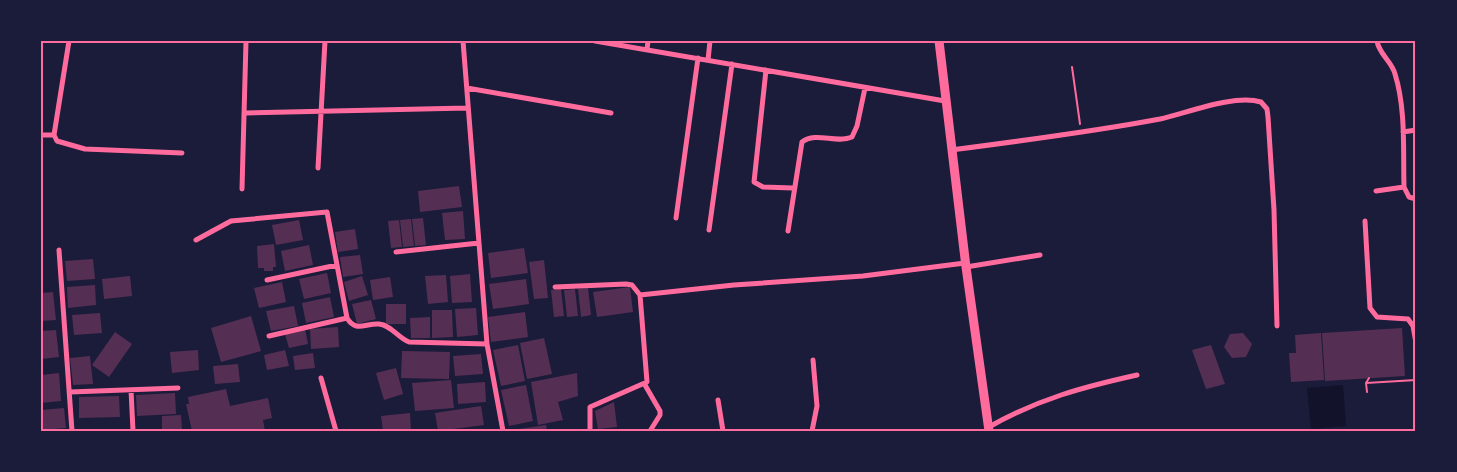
<svg xmlns="http://www.w3.org/2000/svg" width="1457" height="472" font-family="Karla,sans-serif">
<style>
.water{fill:#12122b}
.building{fill:#542f53}
.lines{fill:none;stroke-linecap:round;stroke-linejoin:round}
.path{stroke:#ff6b9d;stroke-width:2}
.minor{stroke:#ff6b9d;stroke-width:5}
.tertiary{stroke:#ff6b9d;stroke-width:9}
.neatline{fill:none;stroke:#ff6b9d;stroke-width:2}
</style>
<rect width="100%" height="100%" fill="#1b1b3a"/>
<path class="water" d="M1343,385L1346,426L1311,429L1307,388Z"/>
<path class="building" d="M459,186L462,207L420,212L418,191Z
M463,211L465,239L445,240L442,213Z
M423,218L426,245L415,246L412,219Z
M411,219L414,246L403,247L400,220Z
M299,220L303,240L276,245L272,225Z
M399,220L402,247L391,248L388,221Z
M355,229L358,249L338,252L335,232Z
M274,244L276,267H273V271H264V268H258L257,246Z
M309,245L313,265L285,271L281,251Z
M524,248L528,273L491,278L488,253Z
M360,255L363,274L343,277L340,257Z
M93,259L95,279L67,281L65,261Z
M544,260L548,298L534,299L529,262Z
M327,273L331,293L304,299L299,279Z
M470,274L472,302L452,303L450,276Z
M446,275L448,302L428,304L425,276Z
M130,276L132,296L104,299L102,279Z
M362,276L368,295L349,301L344,282Z
M390,277L393,297L373,300L370,280Z
M526,279L529,304L493,309L489,284Z
M282,282L286,302L259,308L254,288Z
M95,285L96,305L68,308L67,287Z
M630,287L633,312L597,317L593,292Z
M588,288L591,315L581,317L578,289Z
M561,289L564,316L554,317L551,290Z
M575,289L578,316L567,317L564,290Z
M53,292L56,320L41,321V293Z
M330,297L334,317L306,323L302,303Z
M371,300L376,319L357,324L352,304Z
M386,304H406V324H386Z
M294,306L298,326L271,331L266,311Z
M476,308L478,335L457,337L455,309Z
M432,310H452L453,337L432,338Z
M525,312L528,337L491,342L488,317Z
M100,313L102,333L74,335L72,315Z
M251,316L261,351L221,362L211,328Z
M430,317V338H411L410,318Z
M338,327L339,347L311,349L310,329Z
M1402,328L1405,376L1325,381L1322,333Z
M305,329L308,344L289,348L285,334Z
M56,330L59,357L41,359V331Z
M115,332L132,344L109,377L92,365Z
M1243,333L1252,344L1246,357L1232,358L1224,347L1230,334Z
M1321,333L1324,380L1291,382L1289,353H1296L1295,335Z
M544,338L552,374L527,379L520,343Z
M518,345L525,381L501,386L493,350Z
M1211,345L1225,384L1206,389L1192,350Z
M198,350L199,370L172,373L170,352Z
M285,350L289,366L267,370L264,355Z
M402,351L450,352L449,379L401,378Z
M313,353L315,368L295,370L293,356Z
M481,354L483,374L455,376L453,356Z
M90,356L93,384L73,385L70,358Z
M238,364L240,382L215,384L213,366Z
M396,368L403,394L384,400L376,373Z
M59,373L61,401L41,403V375Z
M577,373L578,396L558,402L563,420L538,425L531,382Z
M451,380L454,408L415,411L412,383Z
M485,382L486,402L458,404L457,384Z
M526,385L533,421L509,426L501,390Z
M226,389L230,406L268,398L272,418L263,420L265,431H192L186,404H189L188,397Z
M175,393L176,414L137,416L136,395Z
M119,396L120,417L79,418V397Z
M614,402L617,427L598,429L595,411Z
M481,406L484,425L438,431L435,413Z
M64,408L66,428L41,430V410Z
M410,413L411,431H383L381,416Z
M181,415L182,430H162V416Z
M546,425L547,431H512V430Z"/>
<g class="lines">
<path class="path" d="M1072,67L1080,124
M1366,383L1416,380
M1367,392L1366,383L1369,378"/>
<path class="minor" d="M69,41L54,135L57,141L85,149L182,153
M463,41L487,344L503,431
M595,41L945,101
M1377,41C1379,54 1392,62 1395,74C1406,109 1403,150 1404,187L1409,197L1416,199
M647,50L648,41
M708,60L710,41
M766,70L754,182L763,187L793,188
M467,88L611,113
M245,113L467,108
M1403,132L1416,130
M41,135H54
M951,150C1021,141 1091,132 1160,119C1187,113 1234,94 1261,102L1267,109L1268,117L1274,210L1277,326
M318,168L325,41
M242,189L246,41
M1376,191L1404,187
M676,218L698,58
M1365,221L1370,308L1377,317L1408,319L1413,326L1416,343
M709,230L732,64
M788,231L802,142C816,131 836,144 852,137L857,126L865,88
M196,240L231,221L327,212L347,318C356,333 365,323 379,324C391,325 398,338 409,342L487,344
M59,250L72,431
M396,252L479,243
M966,267L1040,255
M267,280L337,265
M555,287L626,284L632,285L640,295L647,382L590,407V431
M640,295L734,285L863,276L965,263
M269,336L347,318
M321,378L336,431
M645,385L660,411V415L650,431
M131,390L133,431
M70,392L178,388
M718,400L723,431
M989,427C1038,399 1083,387 1137,375
M812,431L817,406L813,360"/>
<path class="tertiary" d="M939,41L966,267L989,431"/>
</g>
<rect width="1457" height="472" fill="none" stroke="#1b1b3a" stroke-width="85"/>
<rect x="42" y="42" width="1372" height="388" class="neatline"/>
</svg>
